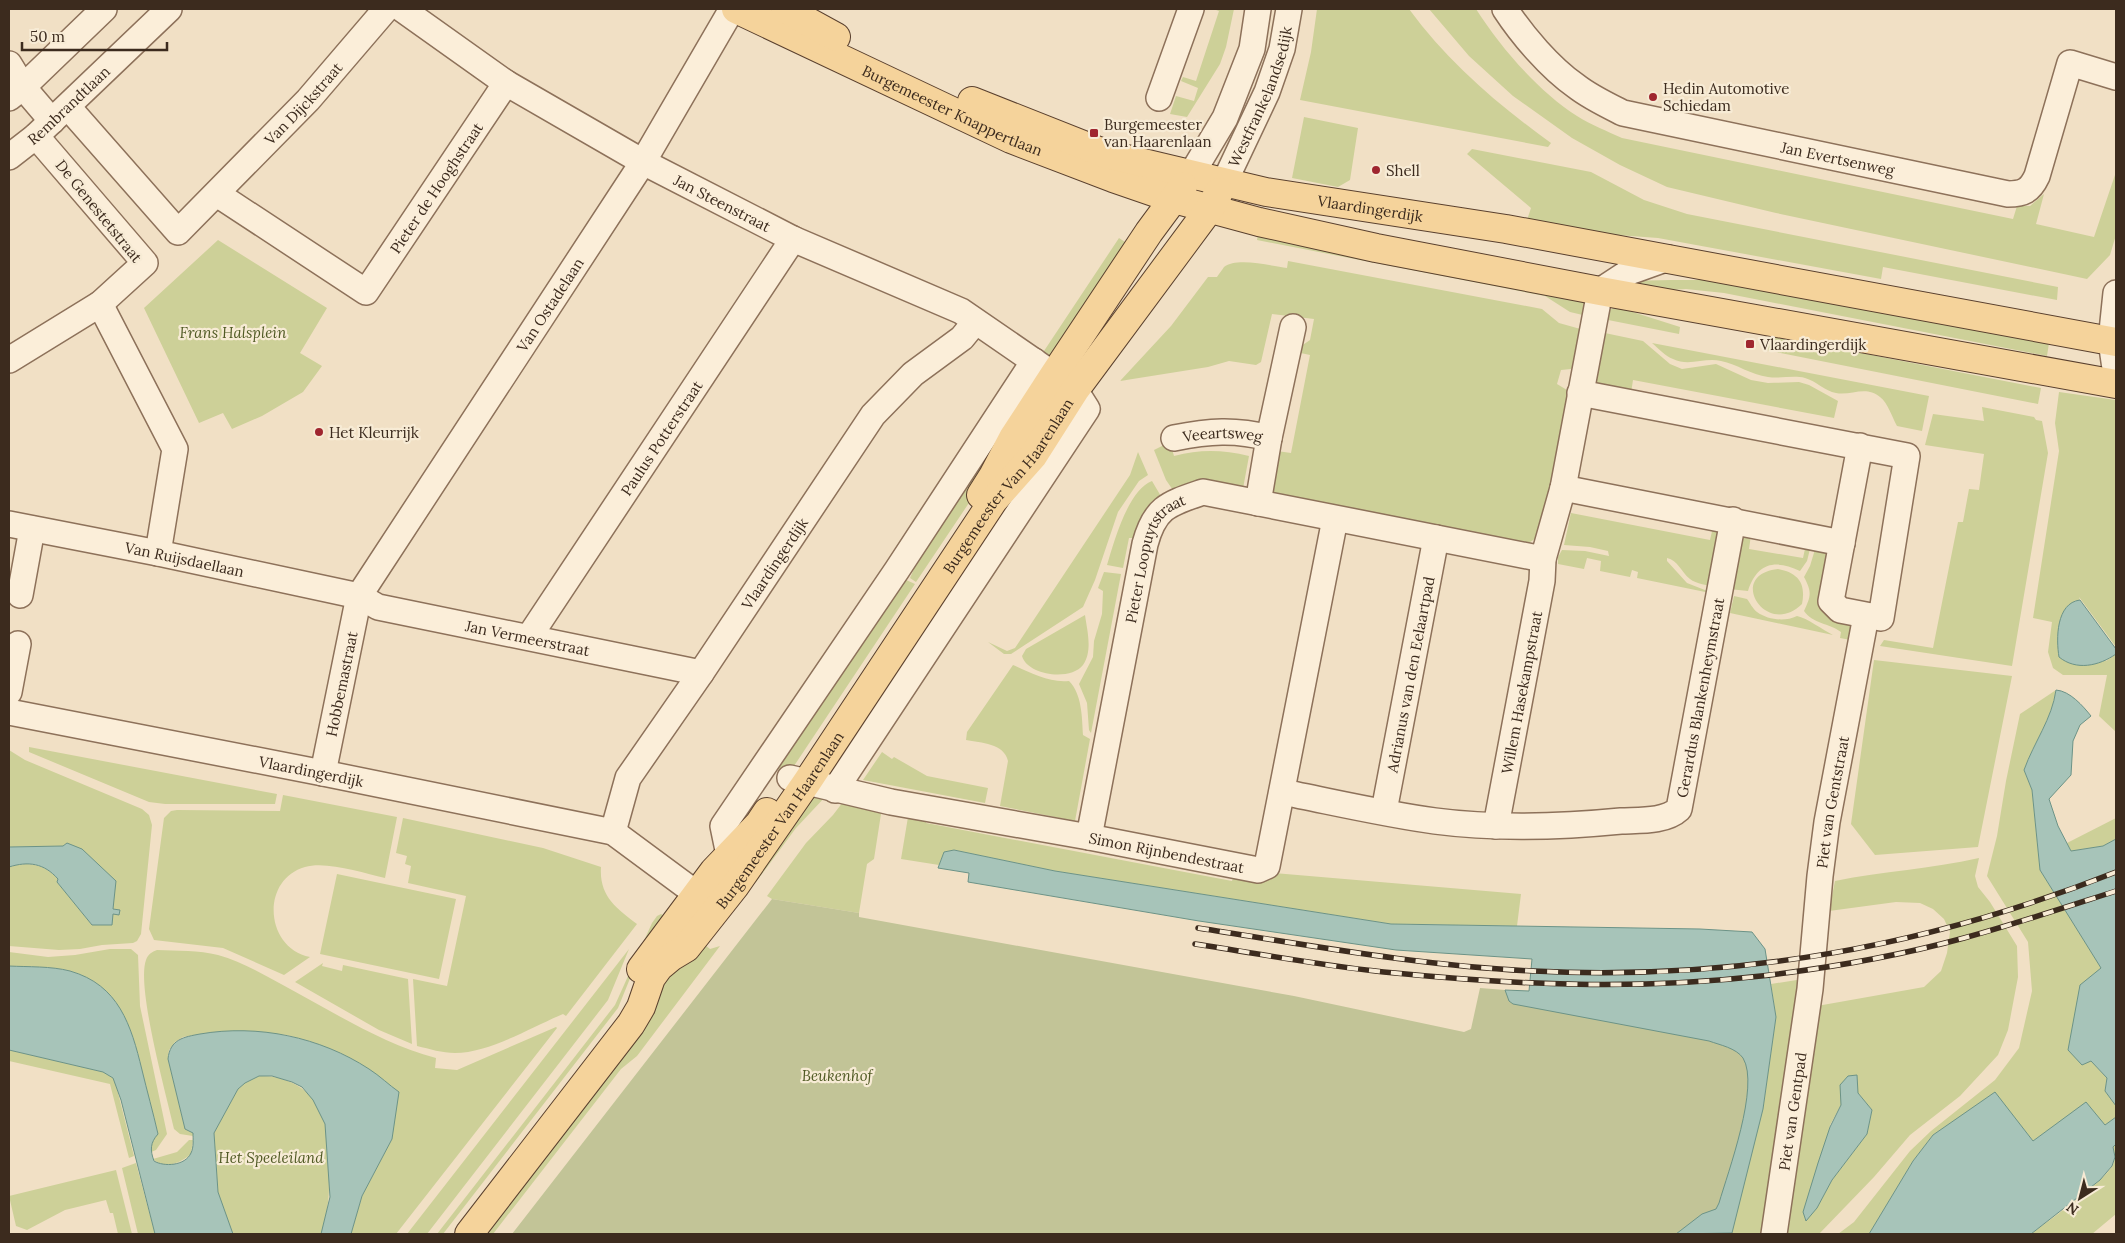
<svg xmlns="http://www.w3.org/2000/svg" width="2125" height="1243" font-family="Lora,serif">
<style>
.green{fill:#cdd098;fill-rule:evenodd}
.cemetery{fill:#c2c497}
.water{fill:#a7c4b9;stroke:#6c9387}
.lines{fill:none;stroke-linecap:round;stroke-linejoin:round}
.minor-casing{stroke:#8d715a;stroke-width:28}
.major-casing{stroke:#5a402e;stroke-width:30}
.minor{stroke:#fbeed9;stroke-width:25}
.major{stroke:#f5d39b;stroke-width:28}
.rail-casing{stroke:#3c2b1e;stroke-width:5.5}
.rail{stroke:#f7ebd5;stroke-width:4;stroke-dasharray:11;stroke-linecap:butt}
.poi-dot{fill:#9f262f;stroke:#f7ebd5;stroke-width:2}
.labels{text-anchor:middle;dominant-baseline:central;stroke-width:4.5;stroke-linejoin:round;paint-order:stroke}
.poi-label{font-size:15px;fill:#3c2b1e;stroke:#f7ebd5;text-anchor:start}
.street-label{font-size:15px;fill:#3c2b1e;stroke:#f7ebd5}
.park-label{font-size:15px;font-style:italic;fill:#505a24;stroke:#f7ebd5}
</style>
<rect width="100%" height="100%" fill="#f1e0c5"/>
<path class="green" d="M1213,9H1234L1226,47L1220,64L1187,117L1170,114L1176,96L1194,101L1198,88L1181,81L1183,77L1196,81L1219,11Z
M1317,9H1409C1448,62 1497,104 1551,143L1548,147L1300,100L1311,52Z
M1429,9H1476C1501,48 1538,91 1577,116C1591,125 1607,131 1622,138L2013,219L2017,206H2030L2044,194L2036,224L2094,237L2116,172V235L2110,255L2087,279L1776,213L1667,187L1620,165L1572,138L1513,96L1469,56Z
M1304,117L1358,128L1350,180L1338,187L1292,178Z
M1472,149L1591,172L1644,200L1687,214L2058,287L2057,300L1883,267L1881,279L1658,238L1590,233L1526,223L1531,208L1467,154Z
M1258,234L1586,301L1587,316L1570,312L1545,296L1257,240Z
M1119,238L1131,246L1050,358L1042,354Z
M218,240L327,308L300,353L322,366L303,392L262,416L232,429L223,413L199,423L144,308Z
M1288,261L1542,309L1559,323L1584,330L1578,363L1571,369L1561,370L1557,384L1567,390L1570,403L1546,532L1522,547L1275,495L1272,485L1277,451L1291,453L1310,355L1296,352L1297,349L1310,340L1314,319L1272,314L1261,362L1256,365L1229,361L1208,367L1120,381L1171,326L1208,277H1217C1219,274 1222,270 1224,267C1237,257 1271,266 1287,268Z
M1671,280H1718L2049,343L2047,356L1724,293L1686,289L1654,291L1626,281Z
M1617,307L1680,327L1679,334L1603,319L1608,310Z
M1600,332L1643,341L1670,364L1682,369L1716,364L1751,380L1768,383L1799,382L1809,385L1838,401L1834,418L1633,380L1631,393L1597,384L1594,379Z
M1769,335L2041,388L2038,404L1766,350Z
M1652,343L1929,396L1922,431L1897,426C1892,417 1888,403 1880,397C1866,385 1851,396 1836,393C1825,391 1816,381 1805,378C1793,375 1780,379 1768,377C1751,375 1737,364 1721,361C1705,357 1689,367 1673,359C1665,356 1658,348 1652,343Z
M2059,392L2116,400V647L2079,597L2080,600L2074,601L2106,661L2116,654V732L2099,716L2107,675H2063L2053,668L2048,652L2052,622L2033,618L2059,451L2055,423Z
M1021,403L989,473L916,582L910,578L914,569L908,564Z
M1982,407L2034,417L2036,420L2042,421L2048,453L2012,666L1880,646L1884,640L1933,648L1958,522H1963L1969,489L1979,490L1984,454L1925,445L1933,414L1984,421Z
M1170,442L1174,456C1201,449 1223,450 1249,456L1242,494L1175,493L1166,480L1154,450Z
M1138,452L1148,475L1139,481L1118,512L1095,580L1083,607L1011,654H1004L988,642L1007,651L1015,648L1130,475Z
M1152,481L1162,498L1137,538H1129L1123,568L1107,565C1114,542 1128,490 1152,481Z
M1571,513L1710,540L1713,527L1718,529L1716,587C1708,585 1696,584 1690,579C1681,572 1678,560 1667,558V561L1687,583L1715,594L1637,578L1638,572L1632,570L1630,577L1600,571L1601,561L1587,558L1584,569L1558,564V557L1562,550L1585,551L1609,556L1608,551L1590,547L1564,545Z
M1751,535L1749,549L1803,558L1806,544L1811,545L1807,561L1800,571C1775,559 1757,563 1748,591L1729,589L1742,537Z
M1816,546L1826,552L1828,558L1822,610C1833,622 1842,618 1853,626L1856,641L1840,638L1841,632C1829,623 1813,624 1804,611C1811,596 1812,592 1804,577L1810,566Z
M1778,569C1799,573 1806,584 1802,604C1767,639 1725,575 1778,569Z
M1104,572L1121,574L1091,733L1089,730L1087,703L1079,684L1093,657L1094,641L1102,614L1103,591L1098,588Z
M904,579L915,584L788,775L778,769Z
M1734,596L1747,599C1750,603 1753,609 1757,612C1768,620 1785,622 1797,616C1807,618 1823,630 1833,635L1730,613Z
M1085,615C1087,630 1093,651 1083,665C1071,681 1028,676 1022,656L1026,649Z
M1874,660L2012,676L1978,847L1875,855L1851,824Z
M1013,665C1031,673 1049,683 1069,681C1082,694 1082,717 1083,735L1090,739L1075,821L1000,806L1008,761C1004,743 981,743 966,740L967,732Z
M2056,690C2052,719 2034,742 2024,770L2032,790L2040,870L2101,968L2091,1061L2107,1078L2105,1091L2116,1106V1117L2105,1125L2086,1103L2033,1141L1995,1093L1933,1135L1913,1161L1869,1234H1838L1854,1222L1910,1151L1931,1131L1995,1080L2019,1048L2032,991L2028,942L1987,876L1997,836L2006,781L2020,714Z
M29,747L277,794L275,804H165L149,802L29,752Z
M9,750L25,760L142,809L149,815L152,825L141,934L137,941L133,943L102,945L80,949L59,950L9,946V867C28,861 44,864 58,879L57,882L92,925L120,910L113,909L67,843L63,846L9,847Z
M882,752L892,759L894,757L927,776L988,788L985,803L863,780Z
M807,793L826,796L796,828L756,882L750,878Z
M283,795L397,817L385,878C362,873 327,861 305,867C260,880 265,948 310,957L284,975L223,948L154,940L149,929L164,818L171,811L177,810L280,811Z
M846,798L880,809L881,814L874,859L867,864L859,913L772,899L767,896L806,843L833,815Z
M909,811L926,814V823L1232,881L1234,874L1266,880L1272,879L1274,873L1521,894L1517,926L1391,924L1055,871L954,850L944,852L939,865L901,859Z
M403,818L543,848L601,867C599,896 616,908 637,924L566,1016L563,1014C532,1027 489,1053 455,1053C442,1053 430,1049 417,1046L413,979L447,986L466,896L408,883L411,866L405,864L407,856L396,853Z
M2116,818V839L2103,846L2071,851L2067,843Z
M1979,858L1975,876L1978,887L1990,902L2017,946L2018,977L2008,1030L1998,1055L1960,1096L1910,1135L1874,1177L1819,1234H1784L1817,1006L1924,987L1941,971L1947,953L1950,932L1944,919L1933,909L1920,903L1896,902L1829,911L1835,881C1883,871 1931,869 1979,858ZM1858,1093L1872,1110L1867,1134L1832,1180L1817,1208L1830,1125L1841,1105Z
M337,874L456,899L439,979L320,954Z
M661,914L672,920L631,976L618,1008L443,1234H437L615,1005L652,923L657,916Z
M700,941L710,949L720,946L637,1056L621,1069L493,1234H474L653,987Z
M110,949H131L138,955L140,1006L167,1134L156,1150L151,1152L152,1140L158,1133C153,1114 148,1094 143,1074C132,1028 120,986 70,971C51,966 28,967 9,966V952L48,957L75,955Z
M629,949L608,1000L427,1234H407Z
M157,950C177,951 199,950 218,955C240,961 261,973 281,984C332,1011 380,1043 436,1058L435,1068L457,1070L556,1027L557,1028L396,1234H351L362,1196L392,1139L393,1127L369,1069L342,1054L315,1043L287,1035L243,1031L206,1033L183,1037L175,1042L169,1050L168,1059L185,1129L193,1132V1136L180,1134L174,1129C167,1097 136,987 146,960C148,954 152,952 157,950Z
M323,963L322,966L342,971L343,965L408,979L412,1044L379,1030L295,982Z
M1803,979L1768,1234H1731L1763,1109L1776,1017L1771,984Z
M9,1050L103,1072L113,1078L116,1085L134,1156L129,1158L110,1084L9,1061Z
M259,1076C289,1075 318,1092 325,1124C328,1135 327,1147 328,1158C330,1189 330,1205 321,1234H233L230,1230L218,1192L214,1133L238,1089L245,1083Z
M189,1140H193L191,1154C181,1163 164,1170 153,1159L177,1152Z
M2116,1144V1214L2092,1234H2031C2048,1221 2104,1182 2112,1166C2116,1159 2114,1153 2113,1146Z
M136,1163L155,1234H138L122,1168Z
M116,1170L132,1234H118L113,1213H110L106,1200L65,1210L27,1230L16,1226L9,1196Z"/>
<path class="cemetery" d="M772,899L859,913V917L1294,996L1464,1032L1471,1029L1480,988L1505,990L1759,1052L1748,1114L1718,1211L1688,1234H512Z"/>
<path class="water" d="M2080,600L2116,649V654C2099,666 2076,671 2059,657C2056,639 2056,603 2080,600Z
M2056,690C2070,691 2083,706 2091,716L2080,725L2073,741L2071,775L2049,799L2058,826L2071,851L2103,846L2116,839V1106L2105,1091L2107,1078L2091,1061L2082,1065L2068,1050L2080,985L2101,968L2040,870L2032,790L2024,770C2034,742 2052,719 2056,690Z
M67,843L82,849L116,881L113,909L120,910L119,915L113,914L112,925H92L57,882L58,879C44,863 28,861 9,867V847L63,846Z
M954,850L1055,871L1391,924L1700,929L1752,932L1765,949L1776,1017L1763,1109L1732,1233L1676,1234L1702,1214L1716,1209L1719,1203C1728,1172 1760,1086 1743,1058C1736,1048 1720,1045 1709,1041L1513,1004L1509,1001L1505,990L1529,991L1532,959L1396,950L1199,921L968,882L969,873L938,868L944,852Z
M9,966C28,967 51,966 70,971C119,985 131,1025 142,1070C147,1091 153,1112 158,1134C150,1143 150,1150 154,1161C164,1167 185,1166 191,1153C194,1147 193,1139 193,1133L185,1129L168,1059C170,1039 184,1037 200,1034C258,1024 320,1037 369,1069C380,1076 389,1085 399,1092L392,1139L362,1196L351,1234H321L330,1197L325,1124L313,1100L302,1087L292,1082L272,1076H259L245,1083L238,1089L214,1133L218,1192L233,1234H155L121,1100L113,1078L103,1072L9,1050Z
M1857,1075L1858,1093L1872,1110L1867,1134L1832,1180L1817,1208L1806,1221L1803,1212L1818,1163L1830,1127L1841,1105L1840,1085L1848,1076Z
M1995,1092L2033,1141L2086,1102L2105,1125L2116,1117V1144L2113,1147L2115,1157L2112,1166L2100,1180L2031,1234H1869L1913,1161L1933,1135Z"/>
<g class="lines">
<g class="minor-casing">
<g id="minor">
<path id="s1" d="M402,9L506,83L643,162L793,239L961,311L1054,375"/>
<path id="s2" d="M1505,9C1522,35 1550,68 1576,86C1590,97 1607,105 1623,113L2008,194C2023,194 2030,191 2037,176L2070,63L2116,77"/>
<path d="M9,64L23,87L52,121"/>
<path d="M9,98L23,87L104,9"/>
<path d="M1159,98L1191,9"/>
<path id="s3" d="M68,107L178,232L308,100L386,9"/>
<path id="s4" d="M9,157L36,136L169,9"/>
<path d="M1191,175L1225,118L1252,49L1258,9"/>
<path id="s5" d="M1224,183L1267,92L1282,49L1289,9"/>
<path id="s6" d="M217,194L366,292L506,83"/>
<path d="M2116,293L2111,341L2116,375"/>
<path d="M100,304L175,449L158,553"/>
<path d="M9,360L100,304L145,263L36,136"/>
<path d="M1580,393L1907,456L1881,618L1840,610L1831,601L1860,446"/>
<path id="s7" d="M1174,438C1209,431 1235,429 1269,438"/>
<path d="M1563,488L1842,543"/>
<path d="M1258,503L1269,438L1293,327"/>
<path id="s8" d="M9,524L158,553L359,596L378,607L701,673"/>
<path d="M20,595L32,529"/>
<path id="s9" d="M529,637L793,239"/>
<path d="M9,692L18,644"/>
<path id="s10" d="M9,712L323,773L613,832L713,906"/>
<path id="s11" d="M323,773L359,596L643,162L732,9"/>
<path id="s12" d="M790,778L891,802L1089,837L1258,870L1267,866L1335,519"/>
<path d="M835,790L1087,409L1075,390"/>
<path id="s13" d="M1282,792C1333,802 1384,814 1435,821C1496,829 1560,827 1621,821C1639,820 1665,822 1679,809L1733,520"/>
<path id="s14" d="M1384,811L1436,538"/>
<path id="s15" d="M1496,826L1542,581L1543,559L1563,488L1600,291L1629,272L1668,258"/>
<path id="s16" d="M613,832L628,778L701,673L873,415L913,374L962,338L975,322"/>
<path id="s17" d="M1089,837L1145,544C1155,507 1168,504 1203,492L1543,559"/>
<path d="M729,855L723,826L897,570L1034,361"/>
<path id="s18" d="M1774,1234L1810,989L1820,876L1827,822L1866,616"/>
</g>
</g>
<g class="major-casing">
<g id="major">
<path id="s19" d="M736,9L1011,139L1113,178L1174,199L1259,222L1376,248L1600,291L2116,384"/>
<path d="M785,9L836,37"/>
<path id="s20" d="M972,101L1106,154L1266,192L1506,229L2116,342"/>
<path d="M981,495L993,476L1013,438L1054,375L1149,232L1183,186"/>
<path d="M641,969L714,871L759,824L767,812"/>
<path id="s21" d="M469,1234L631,1024L641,1007L651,978L659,967L671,957L686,948L735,886L807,782L993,501L1033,456L1075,390L1210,208L1219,192"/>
</g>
</g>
<use href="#minor" class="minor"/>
<use href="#major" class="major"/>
<g class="rail-casing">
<path id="rail" d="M1198,928C1309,945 1421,966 1533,971C1738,981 1926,947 2116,872
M1195,944C1262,954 1328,967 1395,973C1516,985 1639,990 1761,976C1829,968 1898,956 1964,938C2015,924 2066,907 2116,891"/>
</g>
<use href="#rail" class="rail"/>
</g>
<g class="poi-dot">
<circle cx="1653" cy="97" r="5"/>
<rect x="1089" y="128" width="10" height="10" rx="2.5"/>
<circle cx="1376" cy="170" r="5"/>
<rect x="1745" y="339" width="10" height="10" rx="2.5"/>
<circle cx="319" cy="432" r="5"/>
</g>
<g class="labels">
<g class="poi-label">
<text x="1663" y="88">Hedin Automotive<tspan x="1663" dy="17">Schiedam</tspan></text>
<text x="1104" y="124">Burgemeester<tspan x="1104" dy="17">van Haarenlaan</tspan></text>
<text x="1386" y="170">Shell</text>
<text x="1760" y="344">Vlaardingerdijk</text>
<text x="329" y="432">Het Kleurrijk</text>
</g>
<g class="street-label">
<text stroke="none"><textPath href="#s5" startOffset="94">Westfrankelandsedijk</textPath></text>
<text stroke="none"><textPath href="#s3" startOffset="346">Van Dijckstraat</textPath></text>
<text stroke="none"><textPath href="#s4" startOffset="79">Rembrandtlaan</textPath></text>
<text stroke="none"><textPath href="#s19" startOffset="239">Burgemeester Knappertlaan</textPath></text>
<text stroke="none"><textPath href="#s2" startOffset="379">Jan Evertsenweg</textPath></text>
<text stroke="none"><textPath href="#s6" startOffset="304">Pieter de Hooghstraat</textPath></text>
<text stroke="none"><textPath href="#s1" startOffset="375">Jan Steenstraat</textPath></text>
<text stroke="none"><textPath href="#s20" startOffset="414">Vlaardingerdijk</textPath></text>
<text transform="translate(99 211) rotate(51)">De Genestetstraat</text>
<text stroke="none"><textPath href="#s11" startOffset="529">Van Ostadelaan</textPath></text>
<text stroke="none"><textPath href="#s9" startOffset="239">Paulus Potterstraat</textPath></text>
<text stroke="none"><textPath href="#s7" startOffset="49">Veeartsweg</textPath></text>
<text stroke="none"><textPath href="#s21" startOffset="926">Burgemeester Van Haarenlaan</textPath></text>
<text stroke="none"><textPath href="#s8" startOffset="179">Van Ruijsdaellaan</textPath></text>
<text stroke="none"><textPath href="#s16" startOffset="316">Vlaardingerdijk</textPath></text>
<text stroke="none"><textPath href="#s17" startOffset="290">Pieter Loopuytstraat</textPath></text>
<text stroke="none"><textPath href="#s8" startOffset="532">Jan Vermeerstraat</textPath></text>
<text stroke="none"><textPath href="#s14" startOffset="139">Adrianus van den Eelaartpad</textPath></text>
<text stroke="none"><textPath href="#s11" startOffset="91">Hobbemastraat</textPath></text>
<text stroke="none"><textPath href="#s15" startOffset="136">Willem Hasekampstraat</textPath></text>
<text stroke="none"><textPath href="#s13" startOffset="516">Gerardus Blankenheymstraat</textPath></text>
<text stroke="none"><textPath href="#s10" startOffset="308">Vlaardingerdijk</textPath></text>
<text stroke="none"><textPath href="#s18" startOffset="436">Piet van Gentstraat</textPath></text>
<text stroke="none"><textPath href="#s21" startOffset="521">Burgemeester Van Haarenlaan</textPath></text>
<text stroke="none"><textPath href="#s12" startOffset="384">Simon Rijnbendestraat</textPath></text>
<text stroke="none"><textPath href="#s18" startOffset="124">Piet van Gentpad</textPath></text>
</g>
<g class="park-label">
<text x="233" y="332">Frans Halsplein</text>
<text x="837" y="1075">Beukenhof</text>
<text x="271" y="1157">Het Speeleiland</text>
</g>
</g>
<rect width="2125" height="1243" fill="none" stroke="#3c2b1e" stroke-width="20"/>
<g transform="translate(2080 1198) rotate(216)" stroke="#f7ebd5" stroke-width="4" paint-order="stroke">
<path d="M0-4L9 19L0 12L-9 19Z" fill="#3c2b1e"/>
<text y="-8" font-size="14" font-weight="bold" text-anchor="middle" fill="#3c2b1e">N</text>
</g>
<path d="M22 42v8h145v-8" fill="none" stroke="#3c2b1e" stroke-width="2.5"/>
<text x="30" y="42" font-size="15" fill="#3c2b1e" stroke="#f7ebd5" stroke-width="4" paint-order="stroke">50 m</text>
</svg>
